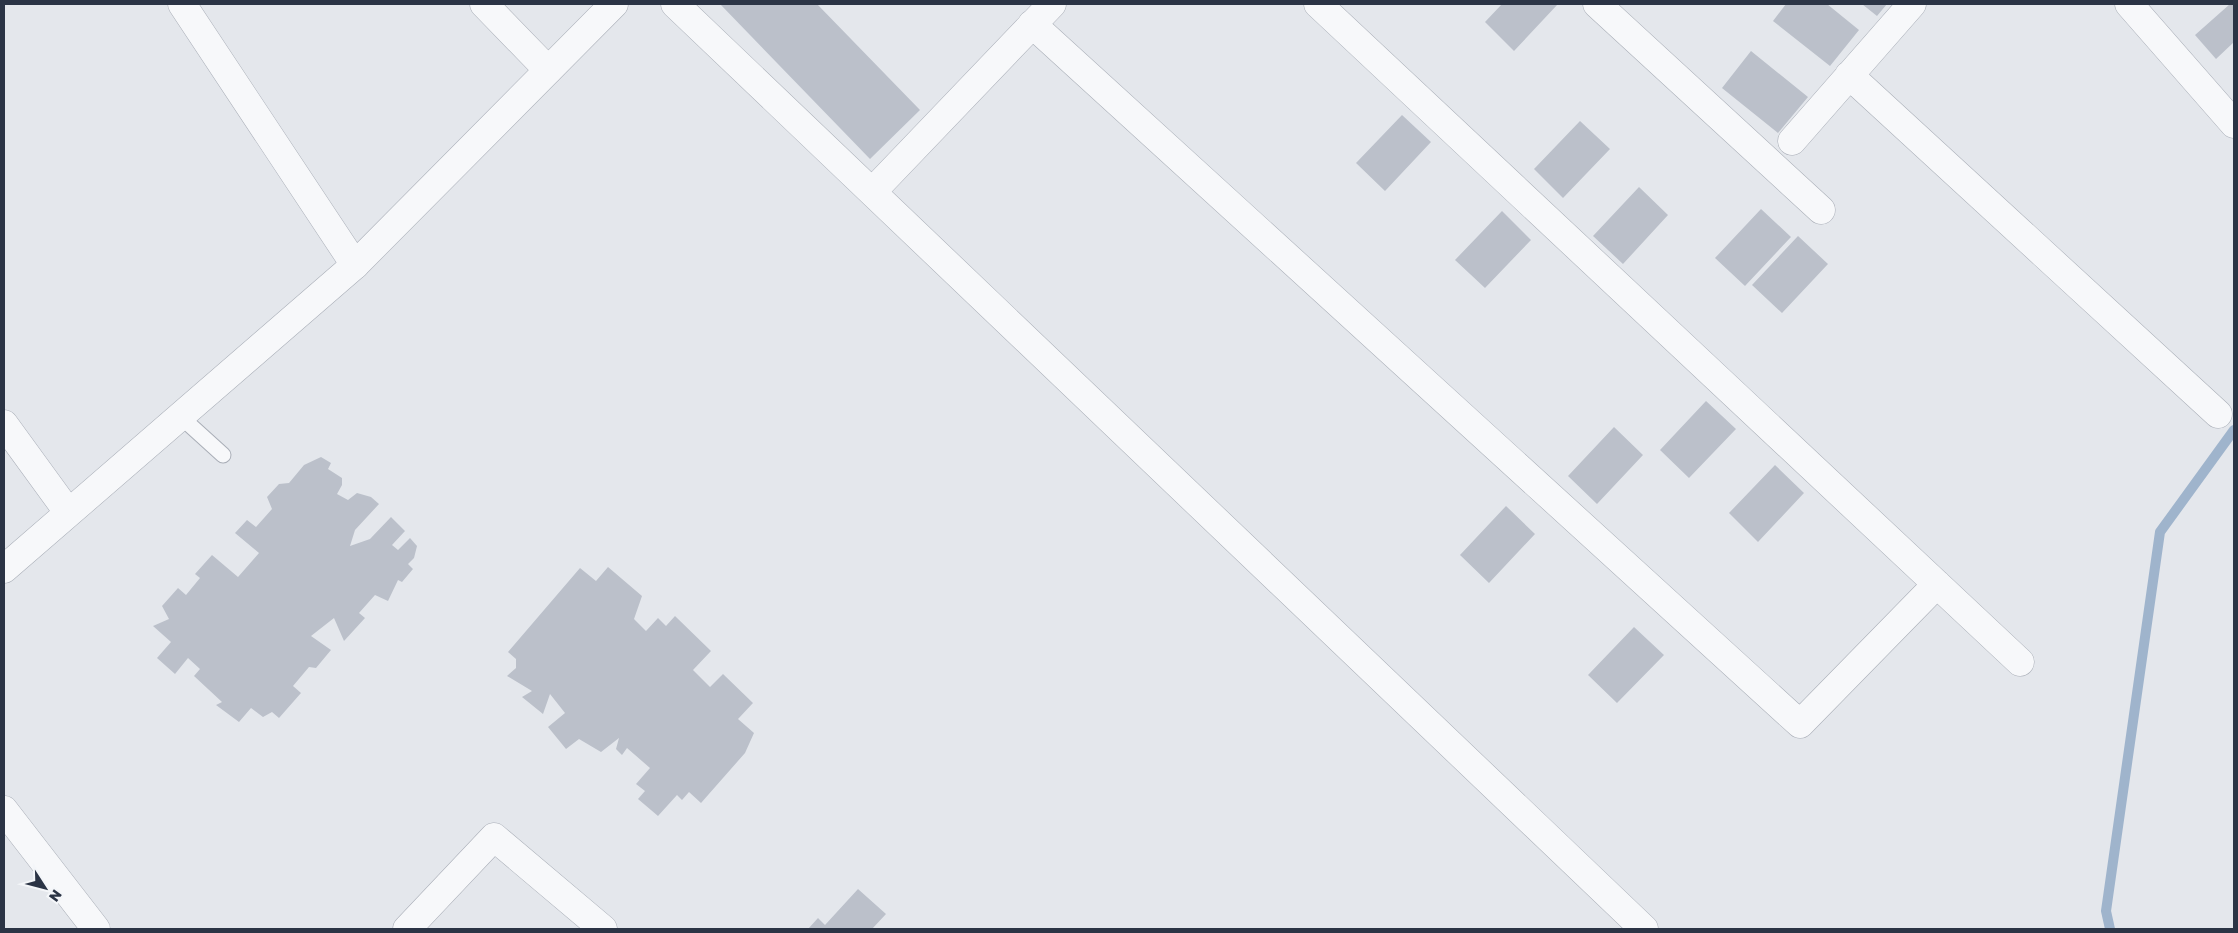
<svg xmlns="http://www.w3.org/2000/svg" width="2238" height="933" font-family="'Golos Text',sans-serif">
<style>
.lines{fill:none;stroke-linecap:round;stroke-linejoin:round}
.stream{stroke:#9fb4cc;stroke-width:10}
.building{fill:#bbc0ca}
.service-casing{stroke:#a9aeb7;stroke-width:17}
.minor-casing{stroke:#a9aeb7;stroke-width:29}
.tertiary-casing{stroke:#a9aeb7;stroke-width:29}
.service{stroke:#f7f8fa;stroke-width:15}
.minor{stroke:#f7f8fa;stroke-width:28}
.tertiary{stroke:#f7f8fa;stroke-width:28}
</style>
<rect width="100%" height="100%" fill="#e4e7ec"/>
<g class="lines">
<path class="stream" d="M2110,929L2106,911L2160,532L2234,430"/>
</g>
<path class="building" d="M720,4H817L920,110L870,159Z
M1502,4H1558L1514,51L1485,22Z
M1786,4H1827L1859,30L1830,66L1773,21Z
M1862,4H1887L1877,16Z
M2230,4H2234V42L2216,59L2195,35Z
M1751,51L1808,97L1778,133L1722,88Z
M1402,115L1431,142L1385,191L1356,163Z
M1580,121L1610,149L1563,198L1534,169Z
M1639,187L1668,215L1623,264L1593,236Z
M1761,209L1791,237L1745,286L1715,258Z
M1502,211L1531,240L1485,288L1455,260Z
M1798,236L1828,264L1782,313L1752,285Z
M1706,401L1736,429L1689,478L1660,450Z
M1614,427L1643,455L1597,504L1568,476Z
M321,457L331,463L328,469L342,478V485L337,494L348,500L357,493L371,497L379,504L355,530L350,546L370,539L391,517L405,531L392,545L398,550L410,538L417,546L414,558L408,564L413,569L402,582L398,580L388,601L375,595L359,613L365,618L344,641L334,618L311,636L331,650L316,668L309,667L293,686L301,693L279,718L272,712L263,717L251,708L239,722L216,705L222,702L194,676L200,669L188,658L175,674L157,658L171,642L153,626L169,619L162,606L178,588L186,595L200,578L195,574L212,555L238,577L259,553L235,533L247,520L256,527L272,509L267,497L279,484L289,483L304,465Z
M1775,465L1804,493L1758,542L1729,513Z
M1506,506L1535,534L1489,583L1460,555Z
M608,567L642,596L634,619L646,631L658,618L666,626L675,616L711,651L693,670L710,687L723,674L753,703L738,719L754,733L745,753L701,803L689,792L682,800L677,795L658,816L638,799L645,791L636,784L650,768L627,748L622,755L616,749L619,738L601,752L579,739L566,749L548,727L565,713L550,694L543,714L522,697L532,691L507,676L516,668V659L508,652L580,568L596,581Z
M1634,627L1664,655L1617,703L1588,675Z
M858,889L886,914L872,929H808L818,918L825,925Z"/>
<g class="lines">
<g class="service-casing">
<path id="service" d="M180,416L223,455"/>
</g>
<g class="minor-casing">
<path id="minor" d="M182,4L355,265
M484,4L548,70
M675,4L1644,929
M1318,4L2020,662
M1597,4L1821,210
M2129,4L2234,124
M1032,24L1800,724L1937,584
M1849,75L2218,414
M1792,141L1912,4
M872,192L1052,4
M4,424L68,512
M4,810L96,929
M407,929L494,837L603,929"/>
</g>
<g class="tertiary-casing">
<path id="tertiary" d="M4,569L355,265L614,4"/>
</g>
<use href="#service" class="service"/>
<use href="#minor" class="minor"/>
<use href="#tertiary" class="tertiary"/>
</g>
<rect width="2238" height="933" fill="none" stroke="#2b3445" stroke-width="10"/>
<g transform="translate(45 888) rotate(126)" stroke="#f4f6f9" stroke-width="4" paint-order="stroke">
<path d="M0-4L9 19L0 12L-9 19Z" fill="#2b3445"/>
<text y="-8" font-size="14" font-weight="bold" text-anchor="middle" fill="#2b3445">N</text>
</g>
</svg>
